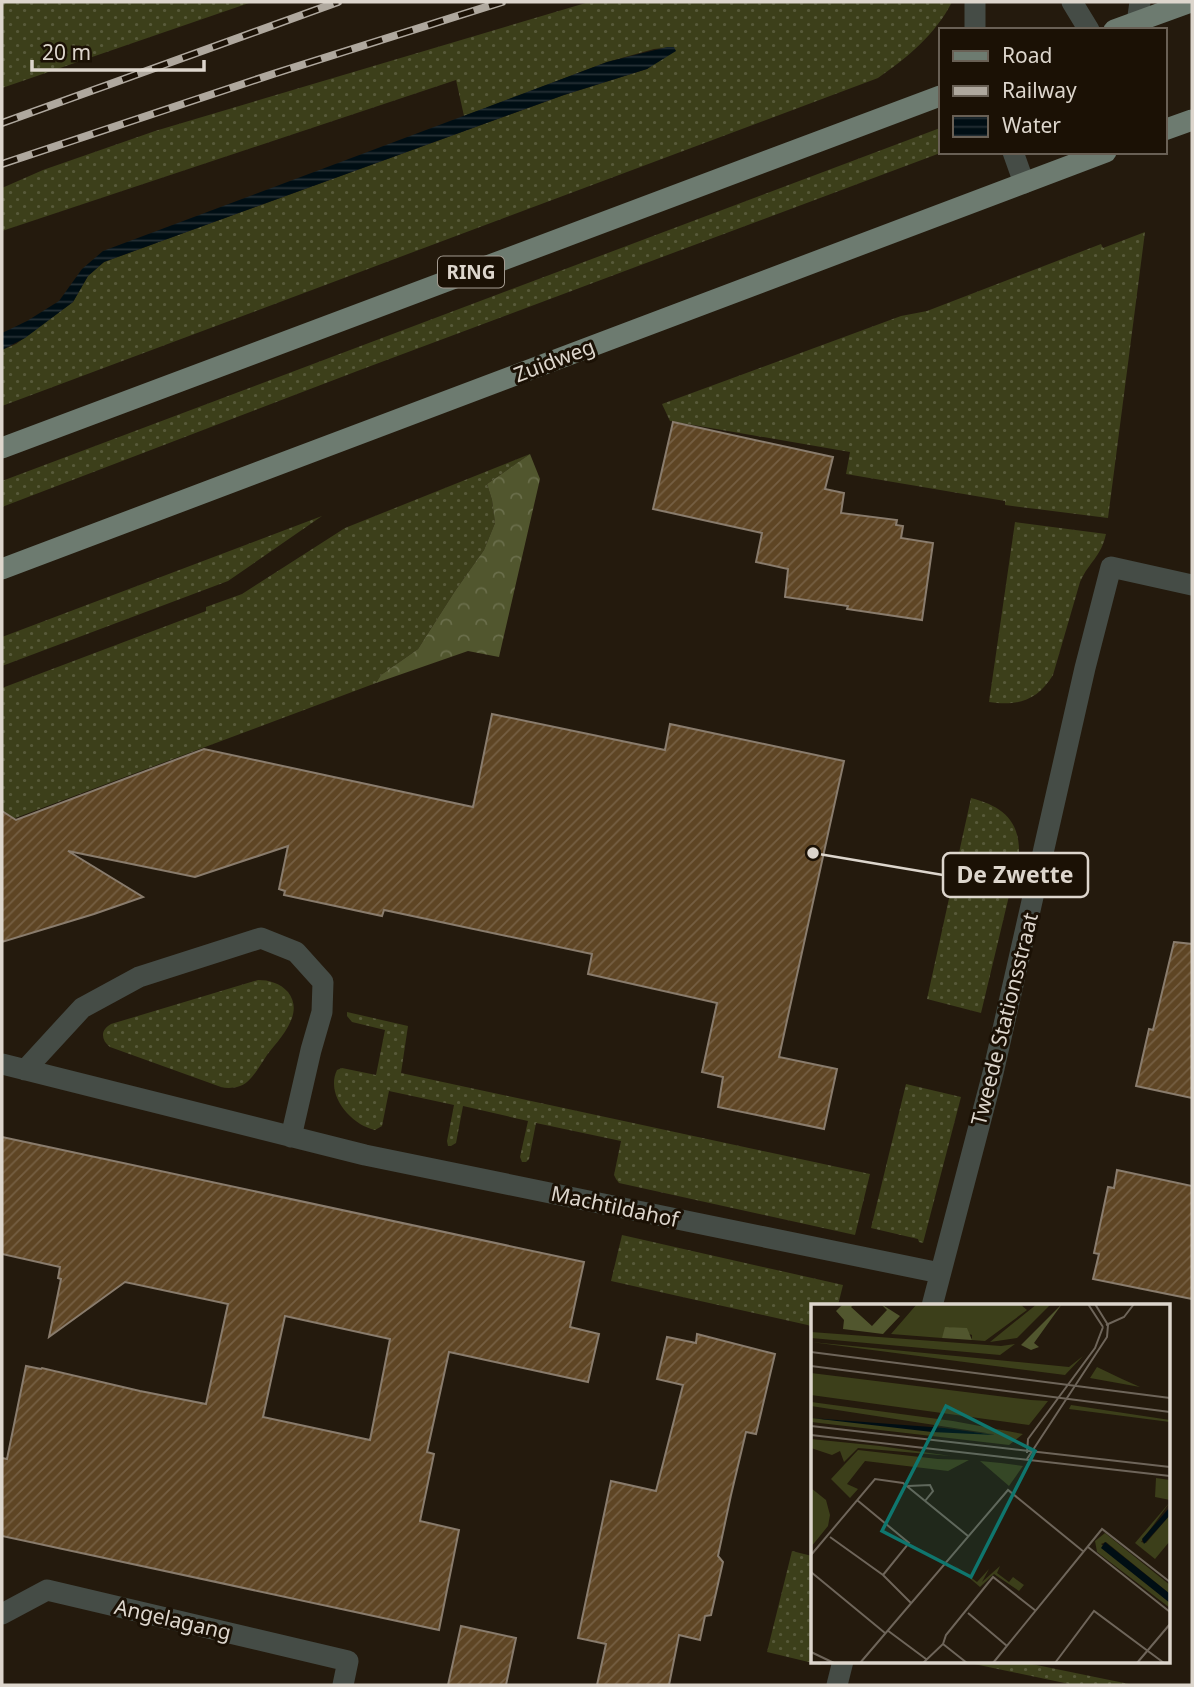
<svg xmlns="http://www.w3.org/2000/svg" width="1194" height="1687" font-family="'Noto Sans',sans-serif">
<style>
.grass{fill:url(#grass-dots)}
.forest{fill:url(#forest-crowns)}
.water{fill:url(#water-rules)}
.building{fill:url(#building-hatch);stroke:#897c6d;stroke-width:2;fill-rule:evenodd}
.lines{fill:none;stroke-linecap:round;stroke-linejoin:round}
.service{stroke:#454c46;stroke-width:21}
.minor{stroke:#454c46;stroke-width:21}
.tertiary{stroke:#454c46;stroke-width:21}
.primary{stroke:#6d7b70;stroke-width:21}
.rail-casing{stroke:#afa89e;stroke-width:8}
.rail{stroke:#1b1105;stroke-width:5;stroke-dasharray:16;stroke-linecap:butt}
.labels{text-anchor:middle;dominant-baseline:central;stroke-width:6;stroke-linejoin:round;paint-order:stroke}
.shield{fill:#1b1105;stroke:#a39b91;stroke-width:2}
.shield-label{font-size:19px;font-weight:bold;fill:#ddd6cd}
.street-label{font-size:21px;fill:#ddd6cd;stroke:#1b1105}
.inset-road{fill:none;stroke:#6e655a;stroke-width:2}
.view{fill:#0f766e;fill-opacity:0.15;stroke:#0f766e;stroke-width:3.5}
.inset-edge{fill:none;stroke:#ddd6cd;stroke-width:3.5}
.leader{fill:none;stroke:#ddd6cd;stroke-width:2.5}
.callout-dot{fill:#ddd6cd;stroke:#1b1105;stroke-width:2.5}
.callout{fill:#1b1105;stroke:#ddd6cd;stroke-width:2.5}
.callout-label{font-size:23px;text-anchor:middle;font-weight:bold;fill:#ddd6cd}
</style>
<defs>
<pattern id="grass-dots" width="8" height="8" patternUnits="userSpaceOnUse" patternTransform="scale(1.75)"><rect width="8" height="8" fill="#3c3f1a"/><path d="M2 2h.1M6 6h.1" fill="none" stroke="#585a3a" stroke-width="1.8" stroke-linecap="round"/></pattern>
<pattern id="forest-crowns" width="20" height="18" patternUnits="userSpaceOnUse" patternTransform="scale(1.75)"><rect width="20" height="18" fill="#51562e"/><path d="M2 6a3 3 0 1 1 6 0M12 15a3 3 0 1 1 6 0" fill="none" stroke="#6a6e4b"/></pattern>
<pattern id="water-rules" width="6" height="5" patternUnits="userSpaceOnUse" patternTransform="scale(1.75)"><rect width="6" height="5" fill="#000e14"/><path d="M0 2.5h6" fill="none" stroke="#253035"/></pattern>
<pattern id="building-hatch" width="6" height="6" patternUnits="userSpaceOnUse" patternTransform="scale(1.75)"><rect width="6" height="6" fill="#5e4524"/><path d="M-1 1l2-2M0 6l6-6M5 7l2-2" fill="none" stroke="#755f43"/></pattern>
</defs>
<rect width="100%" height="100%" fill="#241a0d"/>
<path class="grass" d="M2,2H252L2,88Z
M589,2H952C935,35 908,57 878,78L2,406V350L16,344L73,302L88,276L104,262L564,95L647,69L674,47L654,49L607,62L464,116L456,80L2,231V188L43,170L155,131Z
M940,128V152H943L360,370L2,507V481Z
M1145,232L1108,518L1005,505V501L846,474L850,452L670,421L662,404L901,316L927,311L1101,244L1103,248Z
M530,454L487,484L492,500L495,523L484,550L455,591L418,649L381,675L376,683L2,823V688L206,611V607L242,594L345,528Z
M322,516L228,581L2,666V637Z
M1015,522L1106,534C1101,557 1089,562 1080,582L1053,675C1037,701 1018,706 989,702Z
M971,798C1001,806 1020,819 1019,854L981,1013L927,999Z
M258,980C269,980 280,983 288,992C305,1014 280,1038 267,1055C261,1064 255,1075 247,1082C240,1088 229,1089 221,1087L110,1047C101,1040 100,1030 111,1024Z
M347,1012L408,1026L401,1073L870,1174L855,1235L619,1183L616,1179L614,1175L621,1141L536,1123L529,1159L526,1162H522L520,1157L528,1121L463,1106L456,1143L451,1146H448L447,1141L454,1105L389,1091L382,1126L375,1130C351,1125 325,1095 337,1070L342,1068L376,1075L385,1030L352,1022L347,1016Z
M906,1084L961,1097L923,1243L919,1242L918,1239L871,1228Z
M622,1235L843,1285L838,1305L813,1306L812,1326L611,1281Z
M792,1551L812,1556L813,1661H822L821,1665L767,1652Z
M960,1661H1017L1134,1685H1074Z"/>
<path class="forest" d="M530,454L540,479L499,657L468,651L376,683L381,675L418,649L455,591L484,550L495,523L492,500L487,484Z"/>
<path class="water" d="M667,47H674L676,51L647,69L564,95L104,262L88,276L73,302L25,338L2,350V333L27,321L59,301L82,269L103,251L607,62Z"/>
<path class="building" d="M673,422L833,457L825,489L844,493L841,513L897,520L896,525L903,526L901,538L933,543L922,620L847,609L848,606L785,597L788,569L756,562L762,533L653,509Z
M492,714L665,750L670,724L844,761L779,1057L837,1069L824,1129L718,1107L723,1077L702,1072L717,1003L588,974L592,954L384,910L382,916L284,895L285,891L279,889L288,846L195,877L68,851L143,897L94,914L2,942V811L16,820L204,749L473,807Z
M1174,942L1192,944V1098L1136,1086L1149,1029L1153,1030Z
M2,1137L584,1262L570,1327L599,1334L588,1382L449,1352L427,1452L434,1454L420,1521L459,1530L439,1630L2,1536V1458L7,1459L26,1366L41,1369L42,1368L140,1391L206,1404L228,1304L125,1282L49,1337L61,1279L58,1278L60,1267L2,1254ZM285,1316L390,1339L370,1440L263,1417Z
M1117,1170L1192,1186V1299L1093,1279L1099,1254L1094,1253L1108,1187L1114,1188Z
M697,1334L775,1354L756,1434L746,1432L731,1495L718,1556L723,1562L711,1615L705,1616L700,1640L679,1635L669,1685H597L606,1644L578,1638L611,1481L656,1491L683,1385L657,1379L667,1337L696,1343Z
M461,1626L516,1638L506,1685H448Z"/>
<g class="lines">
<path class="service" d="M975,30V2
M1013,152L1024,183"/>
<path class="minor" d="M2,1064L365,1155L940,1273
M25,1070L82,1008L139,977L261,938L296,952L323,982L322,1012L311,1050L291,1137
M932,1306L993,1073L1085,668L1111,567L1192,585
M2,1614L47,1590L348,1661L343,1685
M837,1685L843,1661"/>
<path class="tertiary" d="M1072,2L1089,30
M1136,30L1140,2"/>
<path class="primary" d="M1114,30L1191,2
M1164,130L1192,120
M2,448L940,96
M2,569L1106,152"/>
<g class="rail-casing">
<path id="rail" d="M2,123L338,2
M2,164L273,74L502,2"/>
</g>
<use href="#rail" class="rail"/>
</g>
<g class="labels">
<rect class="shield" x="438" y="256.5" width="66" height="31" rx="5"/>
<g class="shield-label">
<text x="471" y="272">RING</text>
</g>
<g class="street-label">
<text transform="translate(554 360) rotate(-21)">Zuidweg</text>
<text transform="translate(1004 1019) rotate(-76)">Tweede Stationsstraat</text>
<text transform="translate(615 1206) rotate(12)">Machtildahof</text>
<text transform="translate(173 1619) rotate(13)">Angelagang</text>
</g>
</g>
<g transform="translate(811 1304)">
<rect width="359" height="359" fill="#241a0d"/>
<path d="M106,0H209L216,6L174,37L161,36V31L138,23L131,34L80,30ZM226,0H240L206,34L179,38ZM0,28L190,42L204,40L189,51L0,34ZM0,38L258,63L272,52L254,71ZM286,63L311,75L329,83L279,74ZM0,69L220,96L237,97L218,121L0,91ZM0,98L142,117L212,130L198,141L0,118V114L182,130L0,102ZM260,101L359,116V118L258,105ZM0,135L69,142L140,152L47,144L33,158L29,147L21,151L0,144ZM47,146L127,155L158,156L137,167L54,157L36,180L47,185L39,194L20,175ZM169,157L190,159L212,162L198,182ZM345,174L359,176V196L344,193ZM0,184L15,196L19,211L17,222L0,243ZM359,198L330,238L335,239L359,211V237L344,255L324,239ZM294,229L359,281V290L295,238L290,240L359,299V304L286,248L284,237ZM142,260L166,278L178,265L171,278L189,262L186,269L198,278L202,273L213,281L208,287L183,270L169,283Z" fill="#3c3f1a"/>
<path d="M32,0H43L40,3L61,22L76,6L70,0L89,12L72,30L32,25L33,16L25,7ZM251,0L223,39L228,43L220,46L210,41ZM134,23L156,24L161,36L131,34Z" fill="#51562e"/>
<path d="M0,114L133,124L184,131L121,128ZM359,203V211L333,240L331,235ZM294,238L359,290V299L290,244Z" fill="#000e14"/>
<path class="inset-road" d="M277,0L292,23M295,21L313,13L323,0M0,48L359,94M0,62L359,108M0,122L359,163M0,131L359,172M216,149L217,135L284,44L292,23M216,155L296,33L297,21L284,0M97,182L119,181L122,187L114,197M46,196L98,239L72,271M19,233L72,271L100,299M277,243L359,308M0,251L64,175L92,179L157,232M0,268L74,329M157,309L196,342M76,326L115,355M132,340L156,359M0,348L23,359M49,359L197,186L273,248M112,359L132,340L135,331L182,273L225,307M182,359L291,225L359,278M244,359L283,307L353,359M326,359L359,320"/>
<path class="view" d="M135,102L224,147L160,273L71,227Z"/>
<rect width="359" height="359" class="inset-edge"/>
</g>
<path class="leader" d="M813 853L943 875"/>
<circle class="callout-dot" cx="813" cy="853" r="7"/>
<rect class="callout" x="943" y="853" width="145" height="44" rx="7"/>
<g class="callout-label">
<text x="1015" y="883">De Zwette</text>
</g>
<rect width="1194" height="1687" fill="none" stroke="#ddd6cd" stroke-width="7"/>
<rect x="939" y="28" width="228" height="126" fill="#1b1105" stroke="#696055" stroke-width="2"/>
<rect x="953" y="51" width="35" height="10" fill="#6d7b70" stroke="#696055" stroke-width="2"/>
<text x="1002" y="63" font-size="21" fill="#ddd6cd">Road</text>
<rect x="953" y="86" width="35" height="10" fill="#afa89e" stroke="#696055" stroke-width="2"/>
<text x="1002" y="98" font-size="21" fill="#ddd6cd">Railway</text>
<rect x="953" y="116" width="35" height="21" fill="url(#water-rules)" stroke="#696055" stroke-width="2"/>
<text x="1002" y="133" font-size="21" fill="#ddd6cd">Water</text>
<path d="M32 60v10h172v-10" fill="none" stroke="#ddd6cd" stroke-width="3.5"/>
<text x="42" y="60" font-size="21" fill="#ddd6cd" stroke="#1b1105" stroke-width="5" paint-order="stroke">20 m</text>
</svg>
